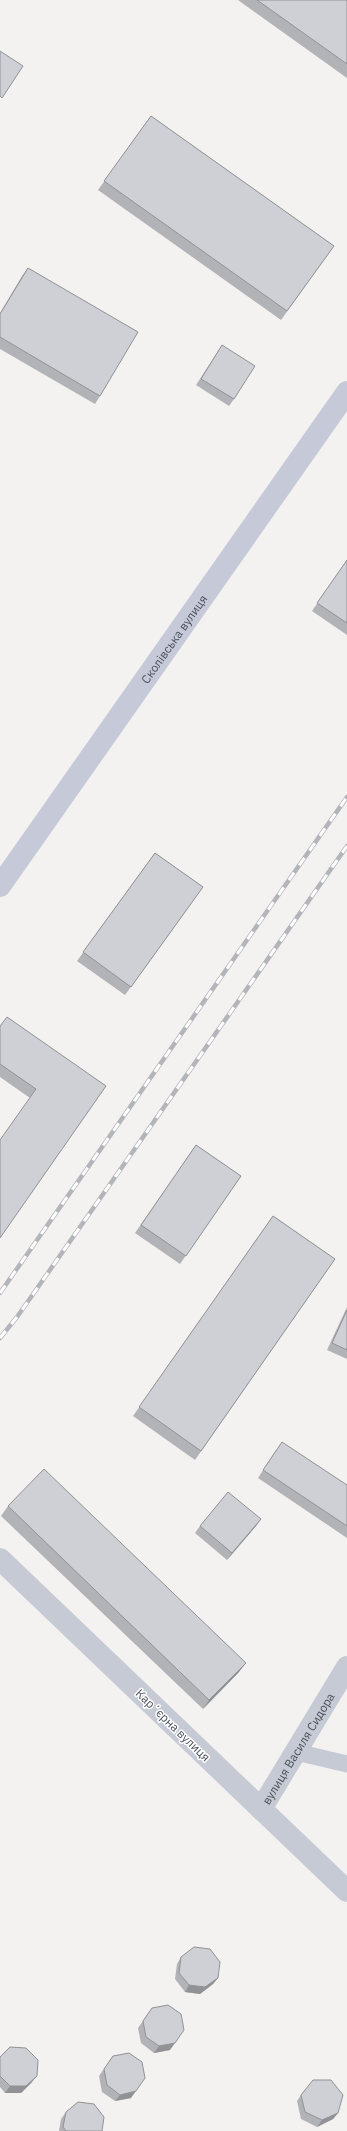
<svg xmlns="http://www.w3.org/2000/svg" width="347" height="2131" font-family="'IBM Plex Sans',sans-serif">
<style>
.lines{fill:none;stroke-linecap:round;stroke-linejoin:round}
.lane{stroke:#c6cad4;stroke-width:17}
.street{stroke:#c6cad4;stroke-width:22}
.secondary{stroke:#c6cad8;stroke-width:22}
.rail-casing{stroke:#b4b5bb;stroke-width:4.5}
.rail{stroke:#fff;stroke-width:3;stroke-dasharray:9;stroke-linecap:butt}
.wall{fill:#b2b3b7}
.shaded-wall{fill:#919295}
.building{fill:#cfd0d5;stroke:#919295}
.labels{text-anchor:middle;dominant-baseline:central;stroke-width:3;stroke-linejoin:round;paint-order:stroke}
.street-label{font-size:12px;fill:#4b505d;stroke:#fff}
</style>
<rect width="100%" height="100%" fill="#f3f2f1"/>
<g class="lines">
<path class="lane" d="M296,1752L347,1764"/>
<g class="street">
<path d="M0,1559L347,1891"/>
<path id="s1" d="M261,1809L347,1667"/>
</g>
<path class="secondary" id="s2" d="M0,886L347,392"/>
<g class="rail-casing">
<path id="rail" d="M0,1293L347,797
M0,1338L17,1317L347,846"/>
</g>
<use href="#rail" class="rail"/>
</g>
<path class="wall" d="M238,0H347V78Z
M151,116L334,246L281,320L98,190Z
M28,268L100,396L95,404L0,349V313L22,276Z
M222,345L234,399L229,406L196,385Z
M347,560V635L312,611Z
M155,853L203,887L125,995L77,961Z
M0,1026L106,1086L30,1098L0,1077Z
M196,1145L241,1176L180,1264L135,1233Z
M273,1216L335,1259L195,1460L133,1416Z
M347,1307V1359L327,1350Z
M276,1450L347,1485V1538L258,1478Z
M8,1506L239,1672L203,1709L1,1516Z
M261,1519L256,1526L227,1560L195,1533L200,1526Z
M181,1957L218,1978L213,1984L200,1994L185,1992L175,1979L177,1964Z
M152,2008L170,2050L154,2053L141,2043L138,2028Z
M113,2056L131,2098L115,2101L102,2092L99,2076Z
M0,2057L32,2082L21,2093H5L0,2087Z
M301,2095L338,2113L333,2119L317,2127L301,2119L297,2101Z
M66,2112L102,2131H59L61,2119Z"/>
<path class="shaded-wall" d="M261,1519L256,1526L227,1560L232,1553Z
M246,1663L239,1672L203,1709L209,1700Z
M218,1978L213,1984L200,1994L185,1992L189,1985Z
M175,2043L170,2050L154,2053L159,2046Z
M37,2076L32,2082L21,2093H5L10,2086Z
M136,2091L131,2098L115,2101L120,2095Z
M338,2113L333,2119L317,2127L322,2120Z"/>
<path class="building" d="M257,0H347V64Z
M0,51L23,66L2,98L0,96Z
M151,116L334,246L287,311L104,181Z
M28,268L138,332L100,396L0,337V314Z
M222,345L255,366L234,399L201,379Z
M347,560V623L317,603Z
M155,853L203,887L131,987L83,952Z
M7,1017L106,1086L0,1238V1140L36,1089L0,1064V1026Z
M196,1145L241,1176L186,1256L141,1225Z
M273,1216L335,1259L201,1451L139,1407Z
M347,1310V1350L332,1343Z
M282,1442L347,1485V1526L263,1470Z
M44,1469L246,1663L209,1700L8,1506Z
M228,1492L261,1519L232,1553L200,1526Z
M194,1947L210,1949L220,1962L218,1978L205,1987L189,1985L179,1973L181,1957Z
M168,2005L181,2014L184,2030L175,2043L159,2046L146,2037L143,2021L152,2008Z
M10,2047L26,2048L38,2060L37,2076L26,2086H10L0,2076V2057Z
M129,2053L142,2062L145,2078L136,2091L120,2095L107,2085L104,2069L113,2056Z
M313,2080H331L343,2095L338,2113L322,2120L305,2112L301,2095Z
M78,2102L94,2104L104,2117L102,2131H66L63,2127L66,2112Z"/>
<g class="labels">
<g class="street-label">
<text stroke="none"><textPath href="#s2" startOffset="302">Сколівська вулиця</textPath></text>
<text transform="translate(173 1725) rotate(44)">Карʼєрна вулиця</text>
<text stroke="none"><textPath href="#s1" startOffset="71">вулиця Василя Сидора</textPath></text>
</g>
</g>
</svg>
